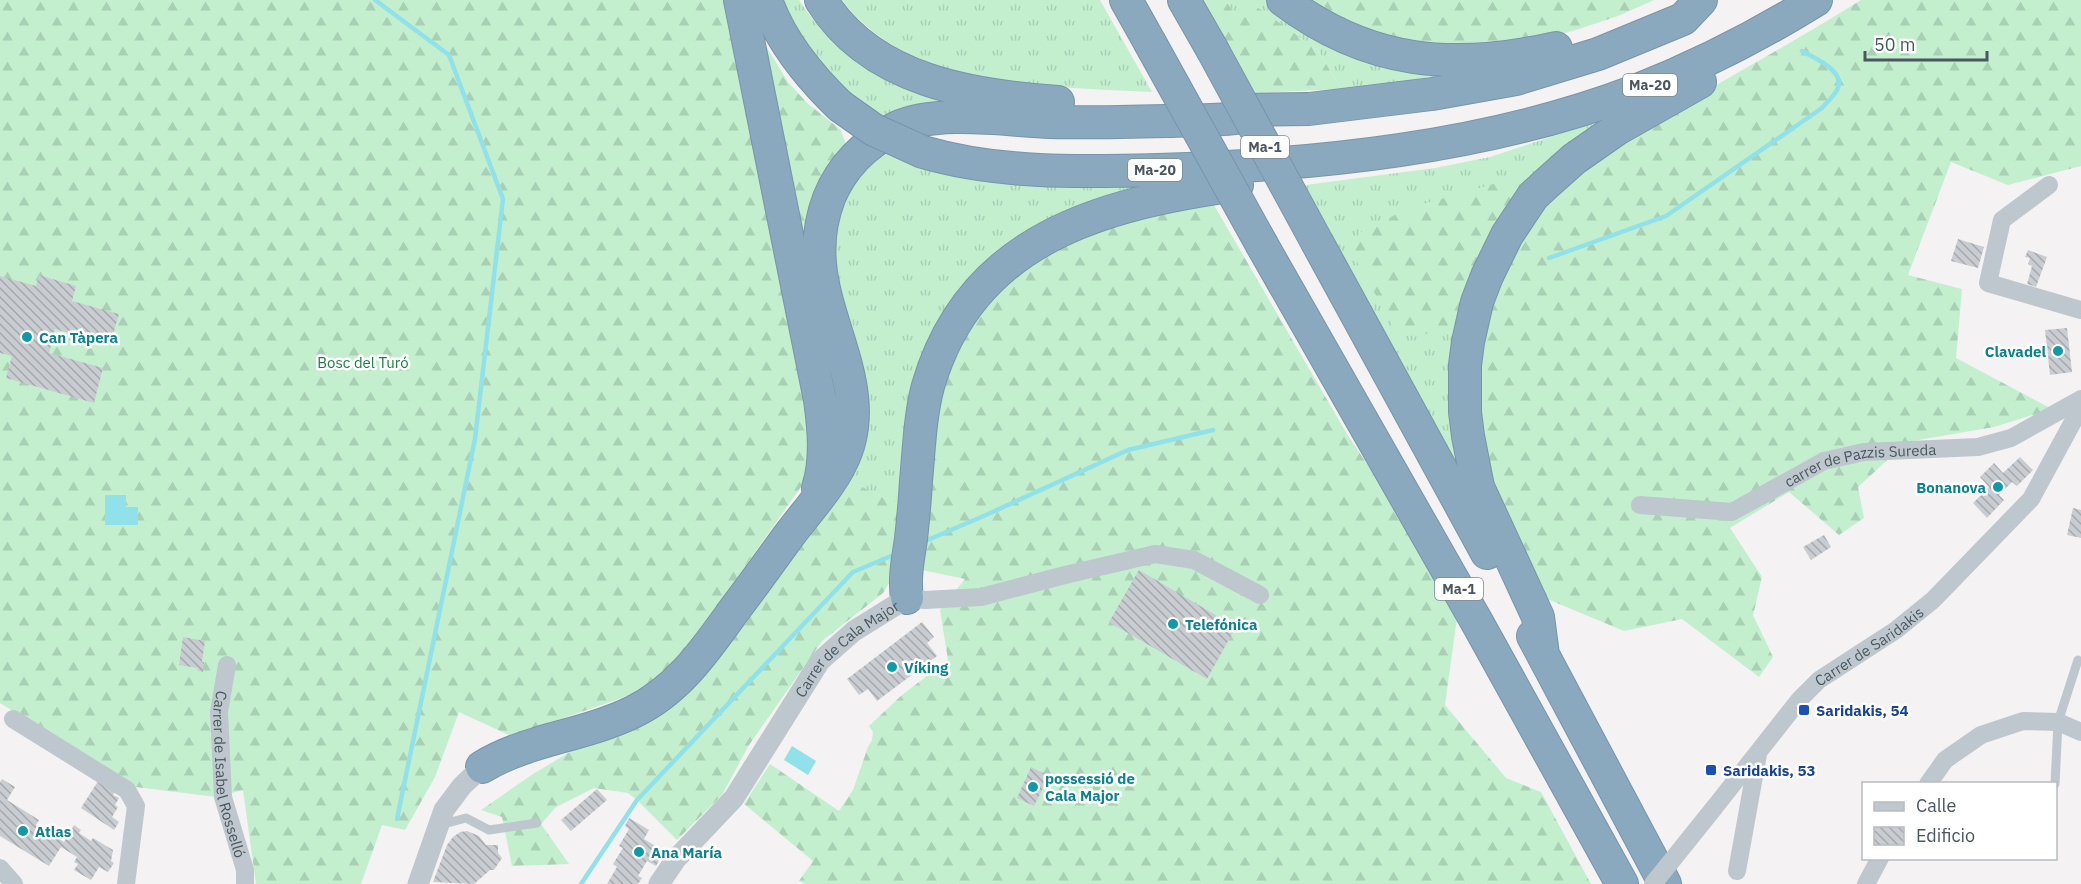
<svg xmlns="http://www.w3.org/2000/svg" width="2081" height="884" font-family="'IBM Plex Sans',sans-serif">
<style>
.grass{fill:url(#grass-tufts)}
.forest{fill:url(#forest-firs)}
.water{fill:#91e1ea}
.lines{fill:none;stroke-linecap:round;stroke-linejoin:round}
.stream{stroke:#91e1ea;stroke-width:4.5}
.building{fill:url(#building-back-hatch)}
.motorway-casing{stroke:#7694aa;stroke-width:34}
.service{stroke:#bec7cd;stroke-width:9}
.minor{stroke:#bec7cd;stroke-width:18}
.tertiary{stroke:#bec7cd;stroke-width:21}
.motorway{stroke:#8ba9be;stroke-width:32}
.motorway-bridge-casing{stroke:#7694aa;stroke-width:34;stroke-linecap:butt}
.minor-bridge{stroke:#bec7cd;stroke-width:18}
.motorway-bridge{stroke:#8ba9be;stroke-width:32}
.culture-dot{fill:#0f9aa8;stroke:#fff;stroke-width:2}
.transit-dot{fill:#1a4fb4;stroke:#fff;stroke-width:2}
.labels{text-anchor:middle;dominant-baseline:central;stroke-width:5;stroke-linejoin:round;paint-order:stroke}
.shield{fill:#fff;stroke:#80898f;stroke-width:1.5}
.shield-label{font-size:14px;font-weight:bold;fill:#4a575f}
.culture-label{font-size:15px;font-weight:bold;fill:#0d838f;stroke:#fff;text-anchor:start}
.park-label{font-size:15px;fill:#1b8043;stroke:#fff}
.street-label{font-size:15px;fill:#4a575f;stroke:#fff}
.transit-label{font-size:15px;font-weight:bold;fill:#164399;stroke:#fff;text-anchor:start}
</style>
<defs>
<pattern id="grass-tufts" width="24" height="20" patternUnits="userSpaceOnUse" patternTransform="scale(1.5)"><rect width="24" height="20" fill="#c3efcf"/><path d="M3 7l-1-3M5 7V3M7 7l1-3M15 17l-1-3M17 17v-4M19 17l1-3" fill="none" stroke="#a9cfb4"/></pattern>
<pattern id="forest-firs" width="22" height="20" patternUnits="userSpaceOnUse" patternTransform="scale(1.5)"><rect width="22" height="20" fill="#c3efcf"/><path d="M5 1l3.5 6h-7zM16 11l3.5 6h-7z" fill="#a9cfb4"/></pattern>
<pattern id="building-back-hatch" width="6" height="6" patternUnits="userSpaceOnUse" patternTransform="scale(1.5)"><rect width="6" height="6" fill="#c9cdd1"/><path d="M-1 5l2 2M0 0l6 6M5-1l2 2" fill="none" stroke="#a5a9ad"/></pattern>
</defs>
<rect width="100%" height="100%" fill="#f4f2f2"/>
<path class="grass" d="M779,0H799C842,64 886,84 959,101L881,119L863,107L807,51Z
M842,0H1100L1152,92C1050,86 909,90 842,0Z
M1225,0H1268L1444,74L1405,82L1341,89L1318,50L1237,17Z
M1595,122L1599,130L1460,325L1467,483L1305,185L1435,168L1490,157Z
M878,151C962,190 1054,186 1144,185L1146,193L903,506L845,479L831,272L836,206Z"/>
<path class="forest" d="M0,0H731L801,373L811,454L803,484L692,642L666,670L645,688L622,698L511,736L459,712L435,777L405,830L382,825L361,884H256L243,790L216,797L136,787L0,703Z
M1204,0H1225L1237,17L1254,5L1318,50L1341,89L1255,93Z
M1305,0H1654L1618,16L1576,30L1530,42L1416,46L1346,24Z
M1861,0H2081V166L2008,185L1951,162L1908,275L1962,289L1956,358L2052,409L1994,427L1907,442L1858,487L1864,518L1839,535L1789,492L1730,528L1762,577L1753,615L1773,657L1759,677L1682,619L1624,631L1540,596C1496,508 1461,415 1488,317C1493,300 1498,282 1507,266C1512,257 1519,248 1524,239C1536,221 1547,199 1564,184C1578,173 1594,163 1609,153C1689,96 1778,53 1861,0Z
M759,35L788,82L807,103L841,130L846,145C839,153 830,161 825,170C811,191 806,217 802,241Z
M1511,179L1522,194L1460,325L1414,337L1393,326L1351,251L1359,233L1409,208Z
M1211,200L1347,434L1393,503L1457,618L1445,705L1506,778L1541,792L1591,884H805L799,881L813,861L744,804L770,764L839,811L853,790L868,747L872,740L873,732L869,726L902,695L948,660L940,610L965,579L922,570L934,446L945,381L970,327L988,303L1010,280L1036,260L1090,232Z
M845,479L903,506L897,570L883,593L822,641L749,745L722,795L677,840L637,800L628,793L594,788L556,807L541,824L569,864L512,866L502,817L481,810L533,774L585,743L627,729Z"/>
<path class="water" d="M105,495H126V507H138V525H105Z
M792,746L816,761L808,775L784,760Z"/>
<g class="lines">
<path class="stream" d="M375,0L449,55L503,199L475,439L397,819
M1549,258L1666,216L1822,108C1827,102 1834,96 1837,90C1847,71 1814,58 1802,51
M923,542L986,515L1128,450L1213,430
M581,884L637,800L853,572L896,554"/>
</g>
<path class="building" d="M1958,239L1984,247L1978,268L1951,261Z
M2028,250L2047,257L2036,287L2027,284L2032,266L2028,264L2030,258L2025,257Z
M39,275L76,286L72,301L119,314L110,345L55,329L49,353L103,368L94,403L6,378L12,356L0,353V276L36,286Z
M2067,328L2072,372L2050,375L2045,330Z
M2020,457L2033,470L2017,486L2012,482L1999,495L2004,500L1987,518L1973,503L1989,487L1980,477L1994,463L2003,473Z
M2073,508L2081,510V538L2067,535Z
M1824,535L1831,547L1811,560L1803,547Z
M1139,570L1236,627L1207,679L1109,622Z
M922,622L934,637L927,643L937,656L877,701L868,689L859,695L847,679Z
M183,637L205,641L202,662H204L203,672L198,671L197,668L179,665Z
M1031,767L1049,776L1034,806L1017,798Z
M2,779L15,787L7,800L39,820L36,825L64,842L74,825L81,830L79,833L91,841L93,838L113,850L111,861L114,863L108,872L99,867L91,880L74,870L78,864L74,862L77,857L61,847L49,866L0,836V782Z
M98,781L115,792L113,795L119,798L115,805L118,807L112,817L119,822L114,830L81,808Z
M597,789L607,800L571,831L561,820Z
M629,818L649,830L644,839L659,848L654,856L660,859L656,866L647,861L638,876L642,878L638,884H607L617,867L613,864L623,848L619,846L629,829L625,826Z
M467,831L479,836L486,845H498V853L502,858L494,870H490L474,884L433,882L447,845L453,837L460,832Z"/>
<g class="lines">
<g class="motorway-casing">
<path id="motorway" d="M740,0L820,400C824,429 827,460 818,488
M766,0C780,41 809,76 840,106
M821,0C871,81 972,96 1058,102
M1126,0L1149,41
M1184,0L1212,49
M1283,0C1369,65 1454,71 1556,48
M1246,110L1309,109L1432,94L1516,79L1598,54L1683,19L1701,0
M923,152C998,174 1080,172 1158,170C1316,165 1485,148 1633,92C1697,67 1758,36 1816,0
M1318,244L1487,553
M1262,245L1478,624L1622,884
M907,598C904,578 908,559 911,539C913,520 915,500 916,481C919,449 920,416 928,386C971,238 1102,204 1237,185
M1533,636L1665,884
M1543,655L1538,617L1478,487L1468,436L1465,412V365L1468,342L1477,302L1487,276L1507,235L1533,196L1546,184L1574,159L1617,129L1700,82
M482,767C528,739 584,736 633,712C677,691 704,652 732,613C751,588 769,563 787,538C804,515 829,488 841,463C875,396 826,331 820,264C818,242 821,219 829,198C842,166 866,143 896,128C937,109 1005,120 1050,122C1089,123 1128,122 1167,121C1190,120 1213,121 1236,118C1246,116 1256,113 1266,111"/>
</g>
<path class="service" d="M2055,784L2058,722L2078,660
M440,825L466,818L489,830L537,823"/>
<g class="minor">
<path d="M2049,185L2002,220L1988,283L2081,310"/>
<path id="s1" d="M1640,505L1732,512L1824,461L1864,452L1978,447L2011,438L2081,399"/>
<path d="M907,598L925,600L981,597L1065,575L1155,554L1194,560L1260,595"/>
<path id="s2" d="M227,665L219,712L223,797L245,870V884"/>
<path d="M13,719L127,790L136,806L126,884"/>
<path d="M1928,784L1945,760L1981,735L2023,721L2058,722L2081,732"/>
<path id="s3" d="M1714,808L1800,699L1819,680L1896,630L1933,600L2031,499L2081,407"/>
<path d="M0,868L14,884"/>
<path d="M1737,871L1758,754"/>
<path d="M1866,884L1880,858"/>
</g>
<g class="tertiary">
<path d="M418,884L444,810L462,786L482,767"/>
<path id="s4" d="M659,884L676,859L734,798L820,661L854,631L907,598"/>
</g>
<use href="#motorway" class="motorway"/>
<g class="motorway-bridge-casing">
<path id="motorway-bridge" d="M1149,41L1262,245
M1212,49L1318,244
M840,106L874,130L923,152"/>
</g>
<path class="minor-bridge" d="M1653,884L1714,808"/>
<use href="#motorway-bridge" class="motorway-bridge"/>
</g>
<g class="culture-dot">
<circle cx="27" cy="337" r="6"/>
<circle cx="2058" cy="351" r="6"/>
<circle cx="1998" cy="487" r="6"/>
<circle cx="1173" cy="624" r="6"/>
<circle cx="892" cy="667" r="6"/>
<circle cx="1033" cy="787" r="6"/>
<circle cx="23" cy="831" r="6"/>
<circle cx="639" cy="852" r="6"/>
</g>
<g class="transit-dot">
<rect x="1798" y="704" width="12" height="12" rx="3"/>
<rect x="1705" y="764" width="12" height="12" rx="3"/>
</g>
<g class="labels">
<g class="shield">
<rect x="1623" y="74" width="54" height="22" rx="4.5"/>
<rect x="1241" y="136" width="48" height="22" rx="4.5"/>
<rect x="1128" y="159" width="54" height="22" rx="4.5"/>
<rect x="1435" y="578" width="48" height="22" rx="4.5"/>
</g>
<g class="shield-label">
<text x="1650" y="85">Ma-20</text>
<text x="1265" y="147">Ma-1</text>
<text x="1155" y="170">Ma-20</text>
<text x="1459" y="589">Ma-1</text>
</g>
<g class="culture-label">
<text x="39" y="337">Can Tàpera</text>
<text x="2046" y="351" text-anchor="end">Clavadel</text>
<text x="1986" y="487" text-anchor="end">Bonanova</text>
<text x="1185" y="624">Telefónica</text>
<text x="904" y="667">Víking</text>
<text x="1045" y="778">possessió de<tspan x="1045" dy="17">Cala Major</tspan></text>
<text x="35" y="831">Atlas</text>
<text x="651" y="852">Ana María</text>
</g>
<g class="park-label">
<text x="363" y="362">Bosc del Turó</text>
</g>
<g class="street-label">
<text stroke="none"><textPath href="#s1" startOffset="232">carrer de Pazzis Sureda</textPath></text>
<text stroke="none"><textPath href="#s3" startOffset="226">Carrer de Saridakis</textPath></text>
<text stroke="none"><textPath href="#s4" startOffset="304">Carrer de Cala Major</textPath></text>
<text stroke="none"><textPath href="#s2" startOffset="111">Carrer de Isabel Rosselló</textPath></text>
</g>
<g class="transit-label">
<text x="1816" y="710">Saridakis, 54</text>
<text x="1723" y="770">Saridakis, 53</text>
</g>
</g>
<rect x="1862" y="782" width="195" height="78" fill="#ffffff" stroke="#b7bcbf" stroke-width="1.5"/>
<rect x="1874" y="802" width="30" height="9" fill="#bec7cd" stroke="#b7bcbf" stroke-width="1.5"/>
<text x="1916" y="812" font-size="18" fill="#4a575f">Calle</text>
<rect x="1874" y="827" width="30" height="18" fill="url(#building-back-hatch)" stroke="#b7bcbf" stroke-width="1.5"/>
<text x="1916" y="842" font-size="18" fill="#4a575f">Edificio</text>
<path d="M1865 51v9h122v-9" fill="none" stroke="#4a575f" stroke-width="3"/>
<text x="1874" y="51" font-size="18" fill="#4a575f" stroke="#ffffff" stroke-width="4.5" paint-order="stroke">50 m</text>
</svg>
